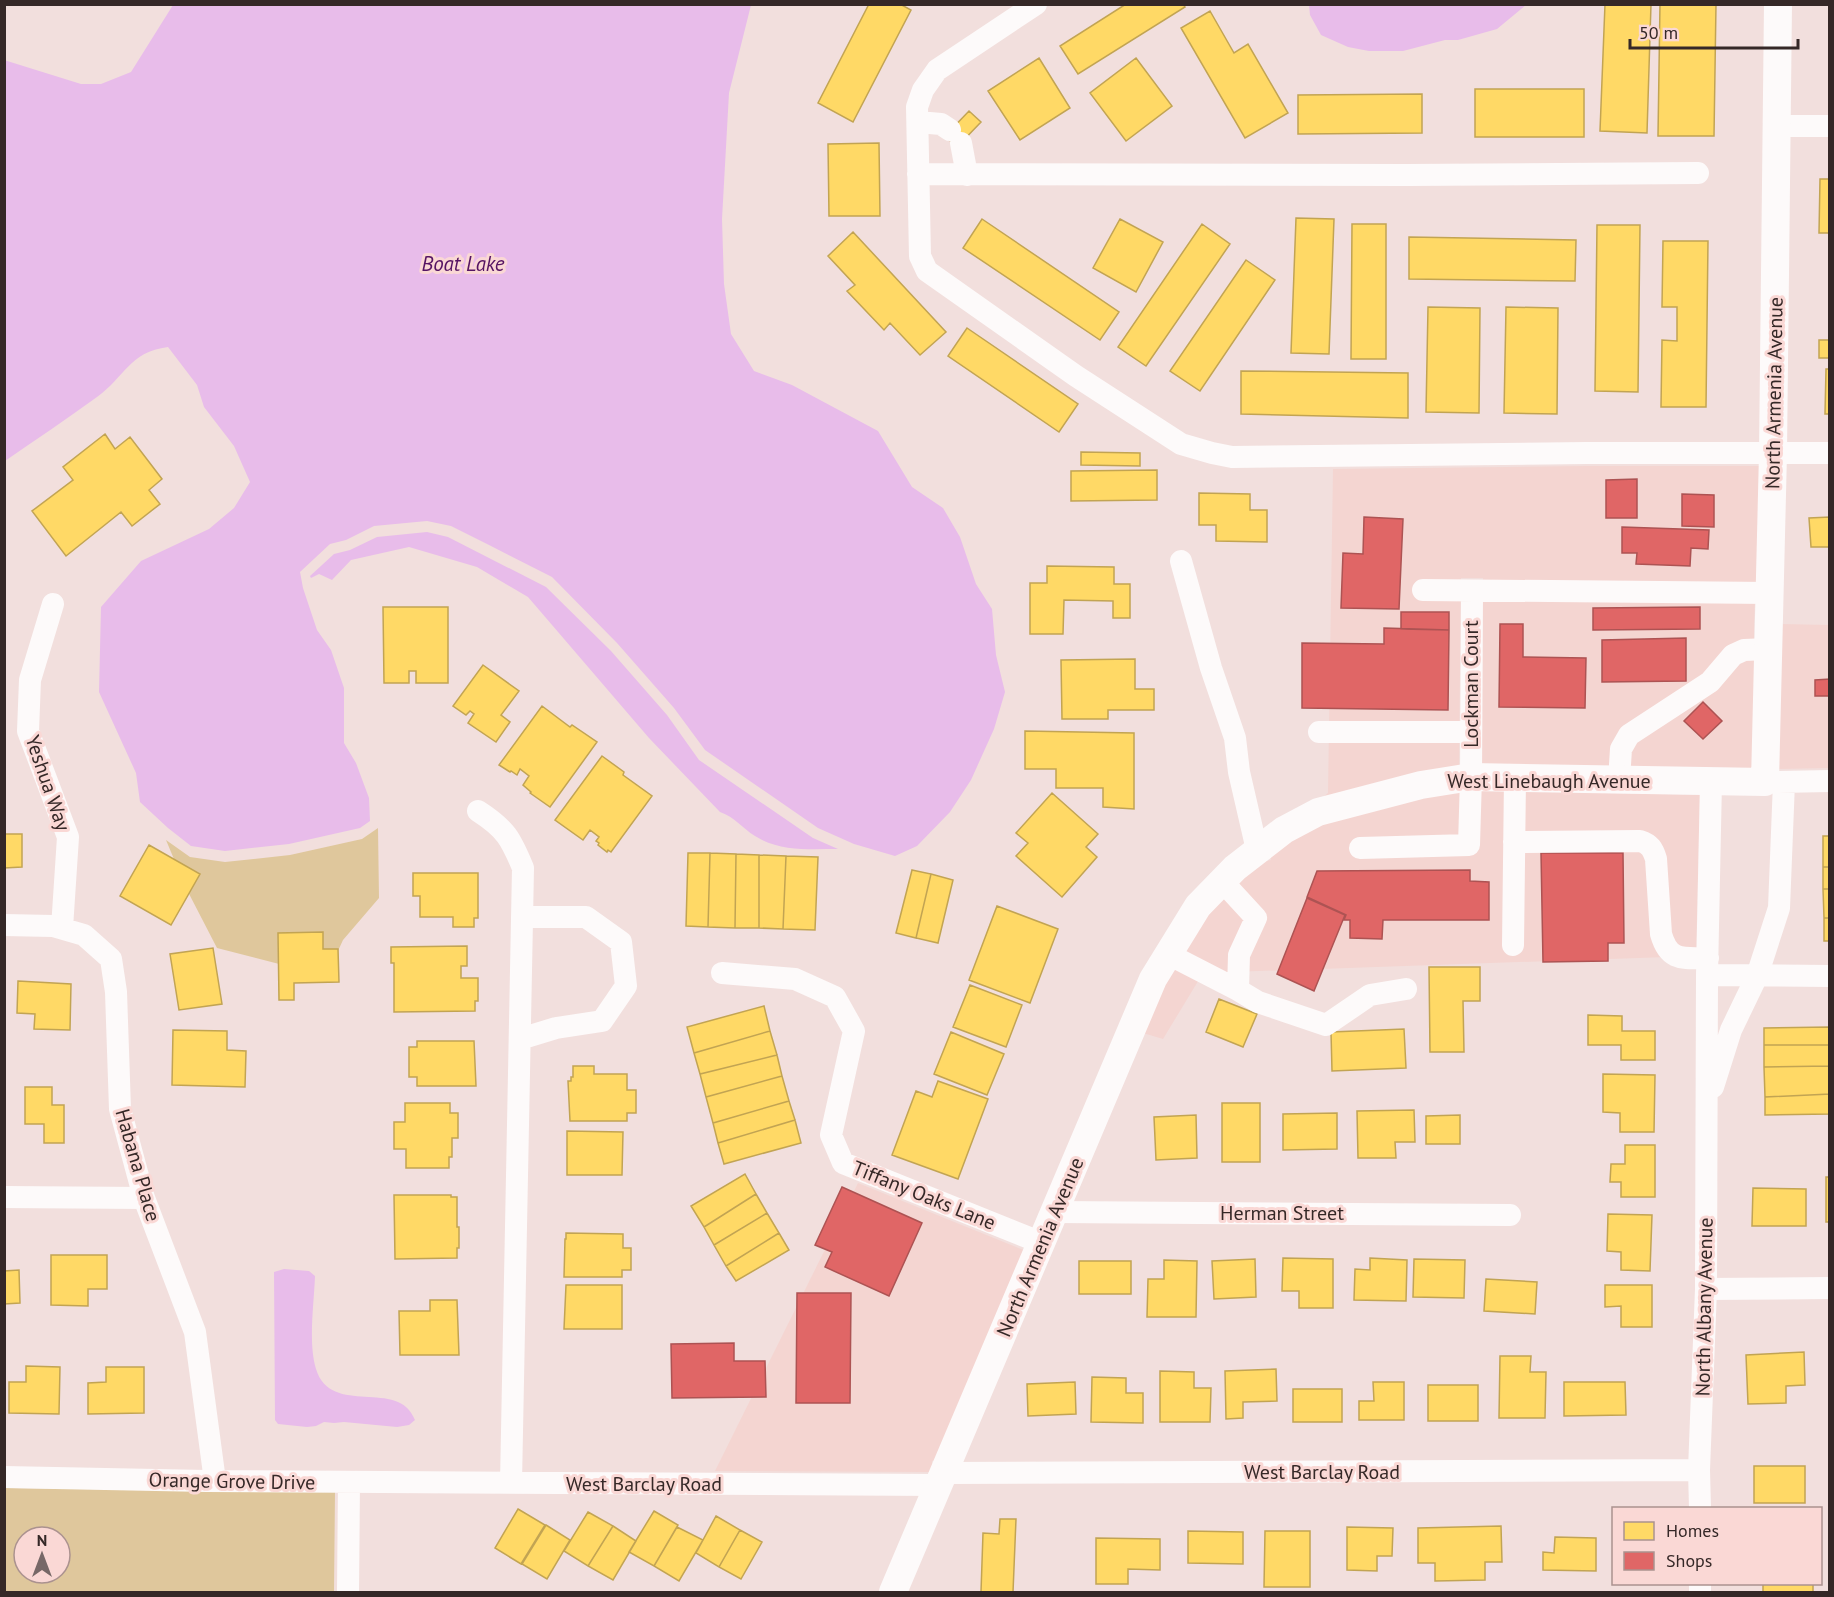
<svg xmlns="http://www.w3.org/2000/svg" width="1834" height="1597" font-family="'PT Sans',sans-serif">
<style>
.built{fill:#f4d5d1}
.green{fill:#dfc79c;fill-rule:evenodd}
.water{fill:#e8bcea}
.homes{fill:#ffd966;stroke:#c2a453;stroke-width:1.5}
.shops{fill:#e06666;stroke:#ad5353;stroke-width:1.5}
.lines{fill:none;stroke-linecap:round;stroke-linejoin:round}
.minor{stroke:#fdfafa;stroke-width:22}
.major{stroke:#fdfafa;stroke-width:28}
.labels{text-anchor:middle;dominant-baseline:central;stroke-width:6;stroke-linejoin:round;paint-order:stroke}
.street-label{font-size:20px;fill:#352827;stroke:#fad8d5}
.water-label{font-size:21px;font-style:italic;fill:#561463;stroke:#fad8d5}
</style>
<rect width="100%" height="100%" fill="#f2dfdd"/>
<path class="built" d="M1587,466H1761L1754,623V769L1482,765L1483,578H1461L1459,766L1323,797L1328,793L1333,469Z
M1780,624L1829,625V768L1777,769Z
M1471,790L1700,795L1696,956L1203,973L1163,1039L1143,1033L1163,986L1207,915L1243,878L1262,862L1271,860L1270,856L1290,841L1322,824L1423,797Z
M858,1183L1026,1251L937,1460L932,1461V1472L715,1471Z"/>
<path class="green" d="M378,828L379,898L343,940L337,953L283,965L217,948L186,888L166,840L190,857L225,862L290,855L362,839Z
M5,1488L335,1492L334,1592H5ZM24,1537H60V1573H24Z"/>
<path class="water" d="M173,5H751L729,93L722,219L724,284L731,334L754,371L792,385L878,431L912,487L943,508L960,537L976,584L992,609L996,655L1005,692L994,729L971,780L950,812L917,846L895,856L854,844L818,828L705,750L674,708L617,643L552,577L491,546L451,526L427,521L374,526L346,540L330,544L300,572L303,588L317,630L331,650L344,688V743L356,763L369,798L370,821L360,828L289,844L225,851L191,846L168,828L140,802L136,773L99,692L101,607L141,561L209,529L234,508L250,482L234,446L204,407L197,385L168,347C129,352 125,377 97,397C67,419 35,440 5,461L4,60L81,84H101L131,72Z
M1309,5V4L1526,5L1497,29L1458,40H1445L1403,51H1369L1348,47L1321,35L1310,15Z
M427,532L448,537L546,587L611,651L667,715L699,760L813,838L838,849C810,849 780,852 755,836C742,828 735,817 720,812L649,738L528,597L477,567L409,547L351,560L332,580L319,574L311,578L310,576L334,554L350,550L377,537Z
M284,1269L309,1271L315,1276C314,1304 308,1343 316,1369C331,1418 399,1377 415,1420L409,1425L397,1427L344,1422L334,1423L324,1422L316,1426L307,1427L278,1424L275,1420L274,1272Z"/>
<path class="homes" d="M869,4H900L911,10L853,122L818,103Z
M1126,4H1183L1185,7L1078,74L1060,46Z
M1605,4H1651L1647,133L1600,131Z
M1660,4H1716L1714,136H1658Z
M1210,11L1234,53L1248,44L1288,113L1245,138L1181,28Z
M1039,58L1070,108L1020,140L988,91Z
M1136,58L1172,106L1126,141L1090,93Z
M1475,89H1584V137H1475Z
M1422,94V133L1298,134V95Z
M969,111L981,122L957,147L945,136Z
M879,143L880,216H829L828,144Z
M1820,179H1830V233H1819Z
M1296,218L1334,219L1329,354L1291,353Z
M982,219L1119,312L1100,340L963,248Z
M1120,219L1163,242L1136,292L1093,268Z
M1202,224L1230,244L1146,366L1118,347Z
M1352,224H1386V359H1351Z
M1597,225H1640L1638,392L1595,391Z
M853,232L946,332L920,355L890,323L884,330L847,291L855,285L828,256Z
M1409,237L1576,240L1575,281L1409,279Z
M1663,241H1708L1706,407H1661L1662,340L1677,341V307H1662Z
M1246,260L1275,280L1200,391L1170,371Z
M1428,307L1480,308L1479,413L1426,412Z
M1506,307L1558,308L1557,414L1504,413Z
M967,328L1078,404L1059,432L948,356Z
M1819,340H1830V358H1819Z
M1826,369H1830V414H1825Z
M1241,371L1408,373V418L1241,414Z
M105,434L115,449L130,437L162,479L149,490L160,504L132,526L121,512L66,556L32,511L73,480L63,467Z
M1081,452L1140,453V466L1081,465Z
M1157,470V500L1071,501V471Z
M1199,493L1250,494V510H1267V542L1216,541V525H1199Z
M1830,517V547H1811L1809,518Z
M1047,566L1114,567V584H1130V618H1113V601L1064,600L1063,634H1030V583H1047Z
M383,607H448V683H416V671H409V683H384Z
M1135,659V689H1154V710H1108V719H1062L1061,660Z
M483,665L519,691L501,715L510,722L496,742L468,723L474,714L470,711L466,715L453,706Z
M542,706L570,727L572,725L597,742L550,807L530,793L531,792L523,785L529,776L520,769L517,775L511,771L510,772L499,765Z
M1025,731L1134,733V809L1103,807V788H1056V769H1025Z
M602,756L624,772L623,775L652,796L611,852L608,850L607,852L598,845L599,843L596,841L599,837L590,830L583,840L555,820Z
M1052,793L1098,834L1086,847L1097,857L1062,897L1016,856L1028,843L1016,833Z
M4,834H22V867L4,868Z
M1823,836H1830V867H1823Z
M149,845L200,874L171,925L120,896Z
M688,853H710L708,927L686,926Z
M710,853L736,854L735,928L708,927Z
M736,854L759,855V928H735Z
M759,855L786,856L783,929L759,928Z
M786,856L818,857L815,930L783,929Z
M1823,867H1830V889H1823Z
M912,870L931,874L916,938L896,933Z
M413,873H478V918H474V927H453V917H420V896H413Z
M931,874L953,880L938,943L916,938Z
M1823,889H1830V918H1824Z
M997,906L1058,929L1030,1003L969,980Z
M1824,918H1830V941H1824Z
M323,932V949H338L339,982L294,983V1000H279L278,933Z
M467,946V966H461V978H478V1001H475V1011L394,1012V963H391V947Z
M213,948L222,1004L179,1010L170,954Z
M1429,967H1480V1001H1463L1464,1052H1430Z
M18,981L71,984L70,1030L34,1029L35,1014L17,1013Z
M970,985L1022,1005L1006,1047L953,1027Z
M1219,999L1257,1014L1243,1047L1206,1032Z
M764,1006L770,1031L694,1053L687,1027Z
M1588,1015L1622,1016V1031H1655V1060H1621V1045H1588Z
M1830,1027V1045H1764V1028Z
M1404,1029L1406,1068L1332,1071L1331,1032Z
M173,1030L227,1031V1050L246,1051L245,1087L172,1085Z
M770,1031L777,1055L700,1074L694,1053Z
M951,1032L1004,1054L987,1095L934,1074Z
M417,1041H474L476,1086H417V1077H409V1047H417Z
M1764,1045H1830V1066L1764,1067Z
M777,1055L782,1076L706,1097L700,1074Z
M573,1066H594V1074H627V1090H636V1113H627V1121H570L568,1081H571V1077H573Z
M1830,1066V1094L1765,1097L1764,1067Z
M1603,1074L1655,1075L1654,1132H1620V1113L1603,1112Z
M782,1076L789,1101L713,1123L706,1097Z
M938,1081L988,1099L958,1179L892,1155L916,1091L932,1097Z
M25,1087H52V1105H64V1143H44V1124H25Z
M1830,1094V1114L1765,1115V1097Z
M789,1101L795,1120L718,1143L713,1123Z
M405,1103H450V1113H458V1138H452V1157H449V1168H406V1149H394V1122H405Z
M1222,1103H1260V1162H1222Z
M1414,1110L1415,1142H1395L1396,1158H1358L1357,1111Z
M1337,1113V1149L1283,1150V1114Z
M1196,1115L1197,1158L1156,1160L1154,1117Z
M1460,1115V1144H1426V1116Z
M795,1120L801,1143L724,1164L718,1143Z
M567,1131L623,1132L622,1175H567Z
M1625,1145H1655V1197H1621V1182H1610L1611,1164H1625Z
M745,1174L756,1194L704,1227L691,1206Z
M1826,1177H1830V1222H1826Z
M1753,1188L1806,1189V1226H1752Z
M756,1194L767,1213L714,1245L704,1227Z
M394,1195H451V1197H457V1227H459V1248H457V1258L395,1259Z
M767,1213L779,1233L726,1266L714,1245Z
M1608,1214L1652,1215L1650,1271L1621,1270V1252L1607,1251Z
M566,1233L623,1234V1248H631V1270H622V1277H564L565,1239H566Z
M779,1233L789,1250L736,1281L726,1266Z
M51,1255H107V1289H88V1306L51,1305Z
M1283,1258L1333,1259V1308H1299V1291H1282Z
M1370,1258L1407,1260L1406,1301L1354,1300L1355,1269L1370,1270Z
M1255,1259L1256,1297L1214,1299L1212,1261Z
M1414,1259L1465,1260L1464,1298L1413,1297Z
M1164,1260L1197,1261L1196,1317H1147L1148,1279H1164Z
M1079,1261H1131V1294H1079Z
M19,1270L20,1303L4,1304V1271Z
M1486,1279L1537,1282L1535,1314L1484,1311Z
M566,1285H622V1329H564Z
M1605,1285H1652V1327H1621V1306L1605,1307Z
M430,1300H457L459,1355H400L399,1311H430Z
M1804,1352L1805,1385L1786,1386V1403L1748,1404L1746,1355Z
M1500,1356H1531L1530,1372H1546L1545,1418H1499Z
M26,1366L60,1367L59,1414L9,1413V1382H26Z
M106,1367H144V1413L88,1414V1383L106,1382Z
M1276,1369L1277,1401L1243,1402V1418L1226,1419L1225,1371Z
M1160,1371L1194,1372V1388H1211L1210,1422H1160Z
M1092,1377L1126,1378V1393H1143V1423L1091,1422Z
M1075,1382L1076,1414L1028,1416L1027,1384Z
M1373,1382H1404V1420H1359V1401H1374Z
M1564,1382H1625L1626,1415L1564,1416Z
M1428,1385H1478V1421H1428Z
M1293,1389H1342V1422H1293Z
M1754,1466H1805V1503H1754Z
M518,1509L545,1525L521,1564L495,1548Z
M654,1511L678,1525L654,1566L629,1552Z
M588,1512L613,1526L588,1566L564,1551Z
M716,1516L740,1530L719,1567L696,1553Z
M1000,1519H1016L1013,1592H981L983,1533L999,1534Z
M546,1525L570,1540L547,1579L522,1564Z
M613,1526L636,1541L613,1580L588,1566Z
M1501,1526L1502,1562H1485V1580L1435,1581V1563H1418V1528Z
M677,1527L703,1540L679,1581L654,1566Z
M1347,1527L1393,1528L1392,1556H1377V1571L1347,1570Z
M740,1530L762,1542L741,1579L719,1567Z
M1188,1531L1243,1532V1564L1188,1563Z
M1265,1531H1310V1587H1264Z
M1555,1537L1596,1538V1571L1543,1570V1552L1554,1553Z
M1096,1538L1160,1539V1570L1128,1569V1584H1096Z
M1763,1584H1813V1592H1763Z"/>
<path class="shops" d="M1637,479V518H1606V480Z
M1682,494L1714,495V527L1682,526Z
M1364,517L1403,519L1399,609L1341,608L1343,553L1363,554Z
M1622,527L1709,530L1708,549L1691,548L1690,566L1636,564L1637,553H1622Z
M1700,607V629L1593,630V608Z
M1401,612H1449V630L1401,629Z
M1500,624H1523V657L1586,658L1585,708L1499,707Z
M1384,628L1449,630L1448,710L1302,708V643L1384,644Z
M1686,638V681L1602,682V640Z
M1830,679V696H1815V680Z
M1703,702L1722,721L1703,739L1684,721Z
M1541,853H1623L1624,943H1608V961L1543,962Z
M1470,870V881L1489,882V920H1383L1382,939L1350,938V920H1344L1346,915L1307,897L1317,871Z
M1307,898L1345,915L1314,991L1277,974Z
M842,1187L922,1223L889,1296L825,1267L832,1252L815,1245Z
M797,1293H851L850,1403H796Z
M734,1343V1361H765L766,1397L672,1398L671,1344Z"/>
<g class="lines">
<path class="minor" d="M1036,4L937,70L923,90L917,107L920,256L927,271L1076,376L1181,444L1212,453L1232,457L1587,453H1830
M918,122L941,124L950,130
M1777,126H1830
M961,143L967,175
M918,174L1407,175L1698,173
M1181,561L1211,668L1235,738L1239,772L1257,850
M1423,590L1770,593
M53,604L30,680L28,731L68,837L62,928
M1319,732H1471
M1619,780L1621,749L1629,735L1710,682L1733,655L1744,650L1768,649
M1771,782L1830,781
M478,811C506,829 511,839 523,868L511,1483
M1514,842L1640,841C1650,844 1653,849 1656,859L1661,934C1669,962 1683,958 1708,958
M1360,848L1469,845L1471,777L1472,591
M1222,881L1256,918L1239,955L1238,990L1258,1002L1326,1025L1370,995L1406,989
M4,925L53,926L84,935L111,959L116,992L120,1109L144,1198L195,1332L215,1481
M1513,945L1515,778
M1168,954L1238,990
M722,973L795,979L835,997L854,1031L831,1135L843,1163L1042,1243
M1707,975L1830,976
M520,1039L556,1028L602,1021L626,986L621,942L586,917H522
M1713,1087L1731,1030L1757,976L1779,908L1784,782
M4,1197L144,1198
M1055,1212L1510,1215
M1706,1289L1830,1288
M944,1473L1699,1470
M4,1477L207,1481L939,1485
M1700,1508L1699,1470L1706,1289L1707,975L1711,781
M1700,1584V1592
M348,1592L349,1482"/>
<path class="major" d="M893,1592L1153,979L1198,906L1235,868L1284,830L1318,812L1421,785L1471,777L1765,782L1773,453L1778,4"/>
</g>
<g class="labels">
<g class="street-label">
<text transform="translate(1774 393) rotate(-89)">North Armenia Avenue</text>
<text transform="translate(1471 684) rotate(-90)">Lockman Court</text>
<text x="1549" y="781">West Linebaugh Avenue</text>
<text transform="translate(48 783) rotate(71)">Yeshua Way</text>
<text transform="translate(138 1165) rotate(74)">Habana Place</text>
<text transform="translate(924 1195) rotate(22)">Tiffany Oaks Lane</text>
<text x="1282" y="1213">Herman Street</text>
<text transform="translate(1040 1247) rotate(-67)">North Armenia Avenue</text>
<text transform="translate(1704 1307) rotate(-89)">North Albany Avenue</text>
<text x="1322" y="1472">West Barclay Road</text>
<text transform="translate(232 1481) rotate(1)">Orange Grove Drive</text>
<text x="644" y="1484">West Barclay Road</text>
</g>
<g class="water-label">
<text x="463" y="263">Boat Lake</text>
</g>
</g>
<rect width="1834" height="1597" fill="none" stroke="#352827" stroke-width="12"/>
<rect x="1612" y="1507" width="210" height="78" fill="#fad8d5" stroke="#ab928f" stroke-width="1.5"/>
<rect x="1624" y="1522" width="30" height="18" fill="#ffd966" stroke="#ab928f" stroke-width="1.5"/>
<text x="1666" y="1537" font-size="18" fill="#352827">Homes</text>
<rect x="1624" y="1552" width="30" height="18" fill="#e06666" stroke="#ab928f" stroke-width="1.5"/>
<text x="1666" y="1567" font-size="18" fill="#352827">Shops</text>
<g transform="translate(42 1555)"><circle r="28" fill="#fad8d5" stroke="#ab928f" stroke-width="1.5"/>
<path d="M0-4.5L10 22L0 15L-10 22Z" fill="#776867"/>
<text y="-9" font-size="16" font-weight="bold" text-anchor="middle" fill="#352827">N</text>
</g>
<path d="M1630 39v9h168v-9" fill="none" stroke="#352827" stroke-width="3"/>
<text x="1639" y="39" font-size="18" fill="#352827" stroke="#fad8d5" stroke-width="4.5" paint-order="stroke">50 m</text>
</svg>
